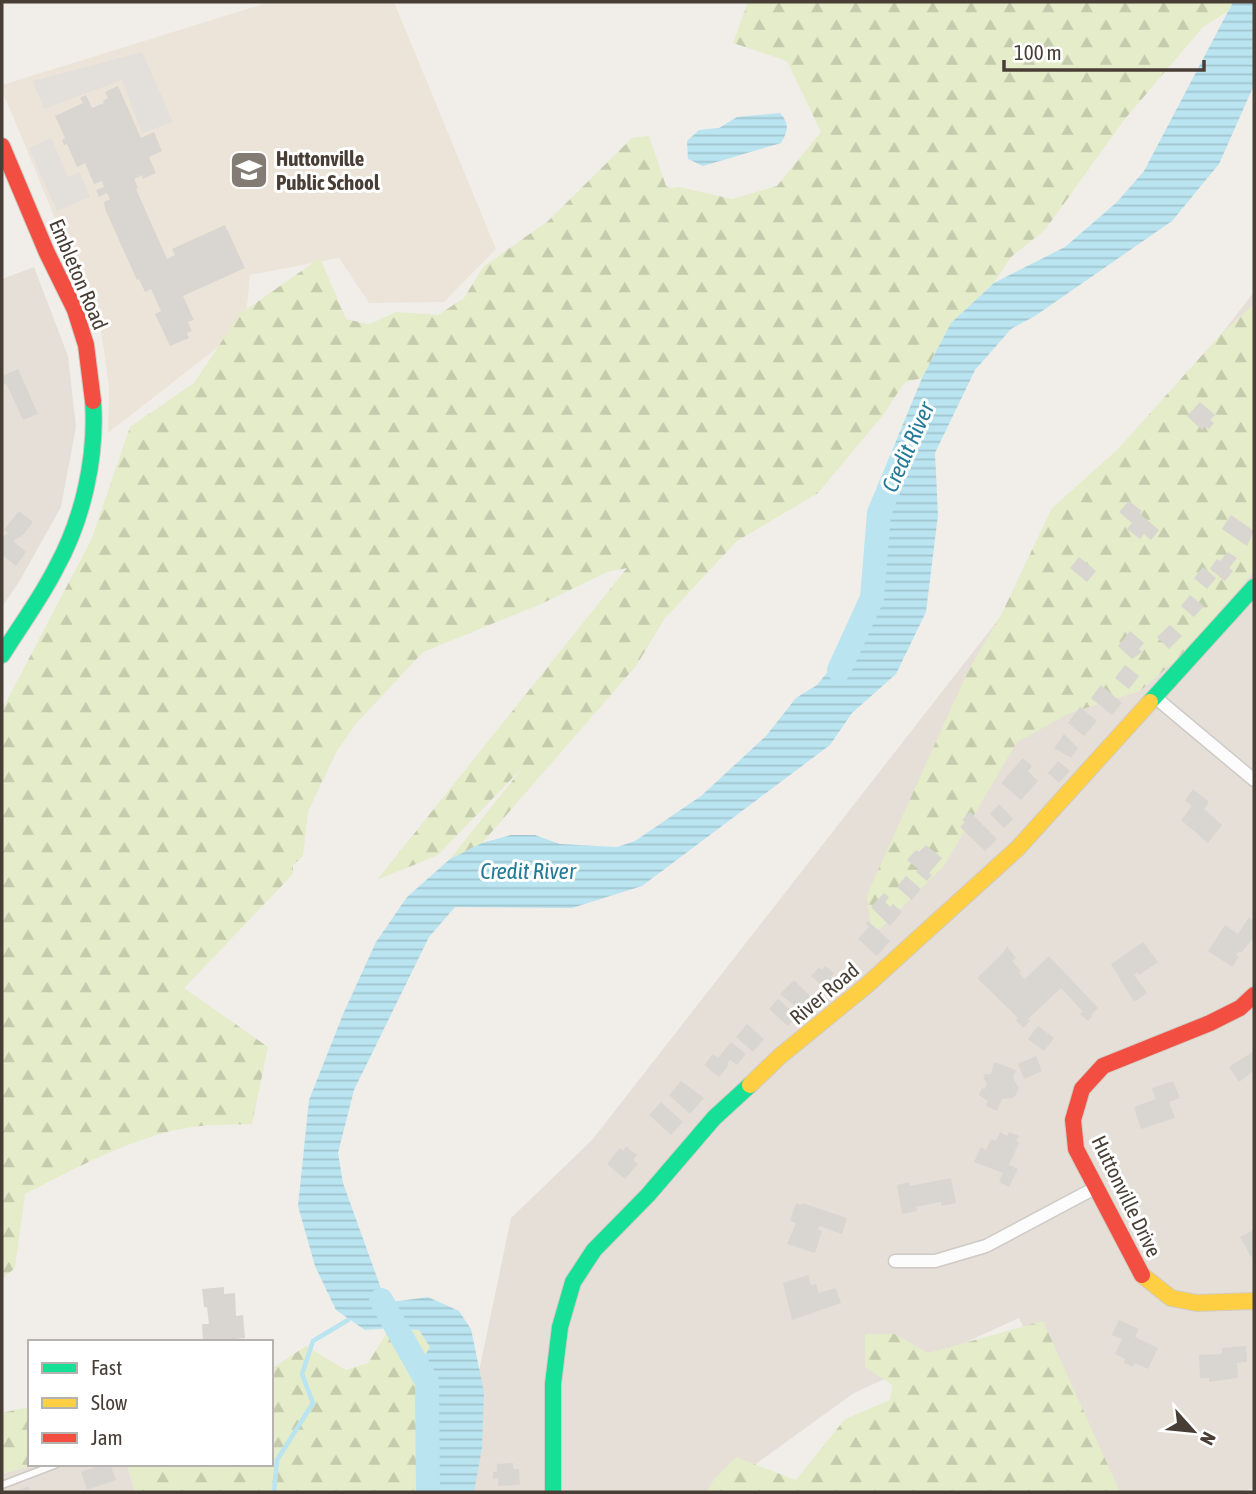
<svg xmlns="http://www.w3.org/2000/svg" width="1256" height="1494" font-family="'Asap Condensed',sans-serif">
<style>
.residential{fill:#e6dfd7}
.education{fill:#ece4d9}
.forest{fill:url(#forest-firs)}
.parking{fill:#e3dfdb}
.water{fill:url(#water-rules)}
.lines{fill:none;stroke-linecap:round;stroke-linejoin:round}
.stream{stroke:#b9e4f0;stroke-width:4.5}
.river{stroke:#b9e4f0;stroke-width:24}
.building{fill:#d9d5d1}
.lane-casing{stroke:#cecac6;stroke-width:9}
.street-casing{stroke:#cecac6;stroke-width:15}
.fast-casing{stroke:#d2cbc2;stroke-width:18}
.slow-casing{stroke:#d2cbc2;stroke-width:18}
.jam-casing{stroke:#d2cbc2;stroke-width:18}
.lane{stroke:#fdfcfc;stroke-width:6}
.street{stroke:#fdfcfc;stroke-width:12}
.fast{stroke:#16e098;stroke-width:16}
.slow{stroke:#ffcf43;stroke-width:16}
.jam{stroke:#f24e42;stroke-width:16}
.labels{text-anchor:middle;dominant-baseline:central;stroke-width:6;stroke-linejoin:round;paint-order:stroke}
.poi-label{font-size:21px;font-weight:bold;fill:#483e36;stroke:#fff;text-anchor:start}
.street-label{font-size:21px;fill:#483e36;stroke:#fff}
.water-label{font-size:23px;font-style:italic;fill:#257b97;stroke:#fff}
</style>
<defs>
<pattern id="forest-firs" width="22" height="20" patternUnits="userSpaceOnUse" patternTransform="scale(1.75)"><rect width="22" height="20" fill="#e4ecc9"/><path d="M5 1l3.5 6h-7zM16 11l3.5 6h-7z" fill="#c5cbad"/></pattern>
<pattern id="water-rules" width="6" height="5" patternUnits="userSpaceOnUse" patternTransform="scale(1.75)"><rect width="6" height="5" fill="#b9e4f0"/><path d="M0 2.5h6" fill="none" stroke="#a1c5ce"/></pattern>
</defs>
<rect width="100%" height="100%" fill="#f1eeea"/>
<path class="residential" d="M34,267L68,356L76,427L61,507L19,582L2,607V279Z
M1254,292V1488L1241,1492H1096L1019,1318L854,1393L717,1492H469L468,1424L511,1218L592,1140Z
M37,1464H127L135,1492H2V1474Z"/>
<path class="education" d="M270,2H394L496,249L444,302L369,303L339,258L250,275L245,326L108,433L109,387L101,330L2,90V85Z"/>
<path class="forest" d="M748,2H1233L1227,12L1203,27L1124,120L1045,230L1011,257L994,283L951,323L922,378L906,382L902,386L883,415L818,493L737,541L665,618L636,666L482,843L450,859L524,766L438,855L377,880L627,568L607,572L541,604L423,652L354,726L335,754L308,812L303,856L293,865V874L184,988L268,1047L252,1124C229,1125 203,1124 181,1129C128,1139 73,1170 25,1194L15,1268L2,1279V710L92,538L130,427L194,383L240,314L320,258L346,319L367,324L372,323L396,312L438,315L464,298L483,267L548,221L632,138L649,136L666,186L670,188L679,187L732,199L777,186L821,132L787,61L733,43Z
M1254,304V571L1191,647L1140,691L1070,713L1017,742L944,866L880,929H871L867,895L967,673L1002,613L1052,508L1118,449L1222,333Z
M1043,1321L1120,1492H707L714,1479L736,1457L796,1480L845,1419L890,1400L892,1385L865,1367V1334H895L928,1353Z
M390,1328L419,1330L430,1347L424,1358L428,1397L420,1469L427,1492H135L127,1464H271V1369L306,1346L346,1370L368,1363Z
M24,1408H30V1464H37L2,1474V1413Z"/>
<path class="parking" d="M142,52L173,122L142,133L122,80L44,109L33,81Z
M51,138L68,177L79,172L90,197L57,211L29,148Z"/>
<path class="water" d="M1233,2H1254V85L1219,164L1172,221L1035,316L1011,329L975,370L935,453L938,515L926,612L896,674L852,713L830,745L642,886L572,908L455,907L429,937L354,1090L338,1153L343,1183L383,1294L392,1302L428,1297L459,1311L471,1329L484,1392L482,1448L474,1492H427L420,1469L428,1397L424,1357L430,1347L419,1330L390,1328L365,1330L336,1310L315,1266L298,1206L309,1100L344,1012L376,942L407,897L450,859L482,843L511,835H535L560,844L617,847L635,841L701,796L766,736L796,698L817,685L868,621L888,531L894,446L922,378L951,323L994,283L1065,247L1117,202L1144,171Z
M780,113C790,124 788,131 781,143L703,166L688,159L687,141L699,130L719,128L737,117Z"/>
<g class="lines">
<path class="stream" d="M274,1492L277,1460L313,1403L302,1374L313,1341L348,1320"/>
<path class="river" d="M839,670L872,598L879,513L904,453
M381,1300L427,1382L428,1492"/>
</g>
<path class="building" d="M118,86L141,138L154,132L162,151L149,157L156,173L143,179L142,175L134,179L138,188L136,189L167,259L175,255L172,249L225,225L245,268L183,296L194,320L188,322L192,331L187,333L189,338L170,346L155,314L161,311L151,289L145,292L139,279L137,280L105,209L104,202L110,199L107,193L99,197L96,190L104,187L102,181L94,184L85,163L77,167L67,144L64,145L62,140L65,138L55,116L83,103L80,98L86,95L92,108L104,103L103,101L108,98L105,92Z
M18,369L38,414L23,420L6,383L2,385V376Z
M1200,402L1215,415L1210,420L1214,423L1209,429L1205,426L1202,430L1187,416Z
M1129,501L1142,511L1140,514L1159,530L1151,540L1144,534L1140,539L1127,529L1132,523L1119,512Z
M19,511L33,522L23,535L13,541L26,552L16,566L2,555V537L8,533L4,530Z
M1231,515L1254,531L1247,546L1222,529Z
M1228,552L1237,558L1229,568L1233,571L1225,581L1210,569L1217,559L1220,561Z
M1079,557L1096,571L1087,582L1070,568Z
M1203,567L1216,578L1207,589L1194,578Z
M1190,595L1204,606L1194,617L1181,606Z
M1170,625L1182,636L1169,649L1157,637Z
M1130,631L1144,643L1139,649L1142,652L1132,659L1118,646Z
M1125,665L1139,676L1129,689L1115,678Z
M1101,685L1122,703L1112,715L1091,698Z
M1080,707L1097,721L1084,736L1068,723Z
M1064,734L1078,748L1071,758L1054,748Z
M1023,758L1032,766L1028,771L1038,781L1021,800L1001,783Z
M1058,761L1070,771L1059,783L1048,773Z
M1193,789L1209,802L1204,809L1222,825L1208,843L1181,820L1192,806L1185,800Z
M999,804L1013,819L1004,828L990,814Z
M970,812L997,839L985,851L960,827L965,822L962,820Z
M926,845L942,858L929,873L932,875L927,881L916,872L918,869L907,860L916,850L919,852Z
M906,876L921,889L912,900L897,887Z
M884,893L889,897L885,902L890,907L893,904L902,912L890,926L871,907Z
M1249,917L1254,921V937L1241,953L1239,951L1236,955L1239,957L1232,967L1208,951L1225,925L1238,934Z
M868,921L890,941L877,956L858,939L869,927L866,924Z
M1143,942L1158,962L1139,975L1138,972L1134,975L1147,993L1134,1002L1111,964Z
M1007,946L1016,958L1012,961L1021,971L1019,973L1025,979L1049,956L1098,1008L1091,1015L1092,1017L1088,1021L1080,1014L1083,1012L1061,988L1028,1019L1030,1021L1023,1028L1016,1020L1018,1018L977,978L1003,953Z
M825,966L834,973L831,977L834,980L826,989L811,976L819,967L822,970Z
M794,980L814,1000L812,1003L816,1007L808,1017L780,994Z
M778,999L797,1016L788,1026L769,1009Z
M747,1024L764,1039L753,1052L736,1037Z
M1038,1026L1054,1038L1044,1051L1028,1039Z
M731,1042L746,1054L737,1065L730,1060L727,1064L729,1065L719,1077L704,1065L713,1054L718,1058Z
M1254,1051V1071L1239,1082L1229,1067Z
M1036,1056L1042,1071L1024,1079L1018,1064Z
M994,1062L1016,1070L1013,1078L1019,1088L1014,1098L1002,1099L997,1111L986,1106L988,1101L979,1095L982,1088L985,1089L987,1084L983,1077L985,1074H991Z
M681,1081L704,1098L690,1114L669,1095Z
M1173,1081L1180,1098L1169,1102L1175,1118L1141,1129L1134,1107L1156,1099L1152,1088Z
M661,1102L683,1122L671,1135L649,1115Z
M1000,1132L1007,1136L1009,1132L1019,1136L1016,1141L1019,1143L1009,1165L1018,1169L1009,1187L999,1182L1003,1173L974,1162L981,1147L986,1150L991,1139L996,1141Z
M626,1146L637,1155L633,1160L638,1164L625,1179L607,1164L620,1148L623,1151Z
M951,1178L956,1203L941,1206V1202L916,1207L917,1211L902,1214L897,1185L909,1182L910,1186Z
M796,1203L801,1205L802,1203L847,1218L842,1234L820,1226L818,1230L822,1231L815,1253L787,1244L796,1223L790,1221Z
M1254,1230V1256L1251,1257L1240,1237Z
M808,1275L811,1285L816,1284L819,1293L836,1288L841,1303L792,1320L783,1283Z
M224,1287V1294L235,1293L236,1316L243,1315L245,1338L203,1342L202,1324H209L207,1307H204L202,1289Z
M1119,1320L1139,1329L1135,1337L1158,1348L1148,1369L1135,1363L1133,1367L1124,1363L1125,1359L1115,1354L1122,1339L1112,1335Z
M1246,1346L1247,1362L1237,1363L1238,1378L1209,1382V1378H1200L1199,1355L1222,1354V1348Z
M513,1463L514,1469H519L520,1485L498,1486V1478L493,1479V1472L497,1471V1464Z
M104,1464H110L116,1480L87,1490L81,1472Z
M28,1486L31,1492H13Z"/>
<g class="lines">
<g class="lane-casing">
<path id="lane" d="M2,1485L57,1464"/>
</g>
<g class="street-casing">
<path id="street" d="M1156,698L1254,780
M895,1261H935L986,1246L1095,1188"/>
</g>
<g class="fast-casing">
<path id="fast" d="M2,655C20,626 41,598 56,568C83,519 97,457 93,401
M1150,702L1254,587
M553,1492V1384L560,1327L573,1282L594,1250L648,1195L714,1118L750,1085"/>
</g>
<g class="slow-casing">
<path id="slow" d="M750,1085L779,1057L867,985L1018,848L1150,702
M1142,1275L1171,1298L1197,1303L1254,1301"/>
</g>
<g class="jam-casing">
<path id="jam" d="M2,146L47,253L75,310L86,345L93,401
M1142,1275L1076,1149L1073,1120L1082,1089L1103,1066L1210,1023L1240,1008L1254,995"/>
</g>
<use href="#lane" class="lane"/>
<use href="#street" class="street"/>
<use href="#fast" class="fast"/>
<use href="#slow" class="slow"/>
<use href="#jam" class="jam"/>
</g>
<defs>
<g id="school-square" transform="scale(2.0125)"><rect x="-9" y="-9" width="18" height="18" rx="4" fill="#837c75" stroke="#fff"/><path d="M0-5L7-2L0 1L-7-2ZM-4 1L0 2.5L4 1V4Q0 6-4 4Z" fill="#fff"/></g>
</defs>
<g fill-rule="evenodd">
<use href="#school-square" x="249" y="170"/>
</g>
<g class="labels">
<g class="poi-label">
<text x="276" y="158">Huttonville<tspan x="276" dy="24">Public School</tspan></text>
</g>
<g class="street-label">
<text transform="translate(79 274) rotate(67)">Embleton Road</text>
<text transform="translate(824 993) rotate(-40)">River Road</text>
<text transform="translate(1127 1196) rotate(64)">Huttonville Drive</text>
</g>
<g class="water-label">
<text transform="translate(908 447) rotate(-66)">Credit River</text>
<text x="528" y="871">Credit River</text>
</g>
</g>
<rect width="1256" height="1494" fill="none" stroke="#483e36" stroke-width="7"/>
<rect x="28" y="1340" width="245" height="126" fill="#ffffff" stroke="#b6b2af" stroke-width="2"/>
<rect x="42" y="1363" width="35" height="10" fill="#16e098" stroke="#b6b2af" stroke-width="2"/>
<text x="91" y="1375" font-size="21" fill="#483e36">Fast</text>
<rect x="42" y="1398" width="35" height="10" fill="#ffcf43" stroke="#b6b2af" stroke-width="2"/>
<text x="91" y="1410" font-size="21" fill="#483e36">Slow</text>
<rect x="42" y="1433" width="35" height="10" fill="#f24e42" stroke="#b6b2af" stroke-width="2"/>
<text x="91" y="1445" font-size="21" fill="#483e36">Jam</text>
<g transform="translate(1193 1431) rotate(117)" stroke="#ffffff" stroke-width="5" paint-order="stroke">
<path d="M0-5L12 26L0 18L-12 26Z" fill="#483e36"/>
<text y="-10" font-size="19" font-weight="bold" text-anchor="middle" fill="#483e36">N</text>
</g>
<path d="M1004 60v10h200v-10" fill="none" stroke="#483e36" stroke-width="3.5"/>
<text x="1014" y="60" font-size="21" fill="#483e36" stroke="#ffffff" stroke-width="5" paint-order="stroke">100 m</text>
</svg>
